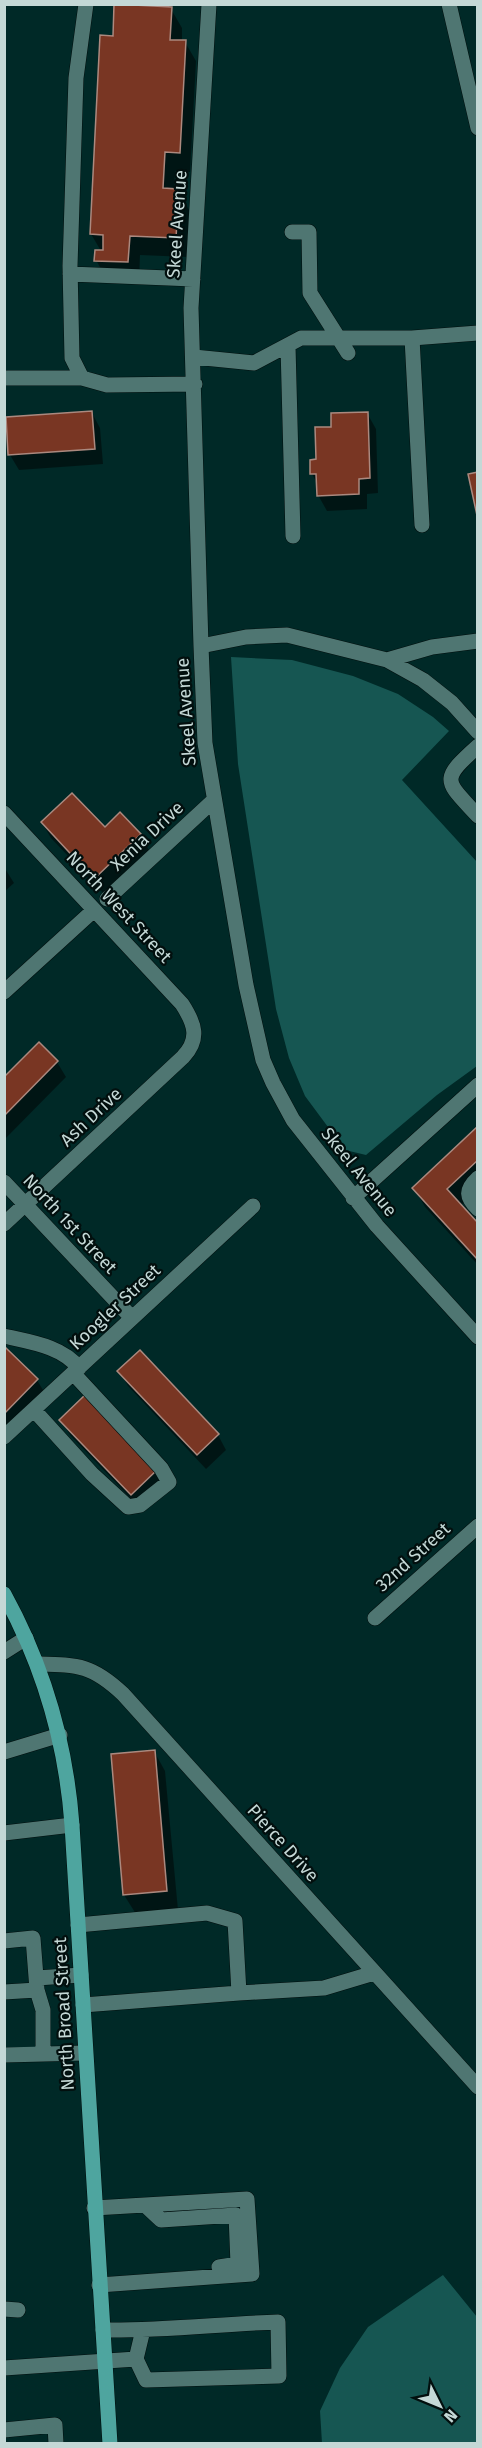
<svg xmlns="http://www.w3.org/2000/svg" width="482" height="2448" font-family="'Fira Sans',sans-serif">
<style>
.green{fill:#165652}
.shadow{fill:#0007}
.building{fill:#793623;stroke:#ab897f;stroke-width:1.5}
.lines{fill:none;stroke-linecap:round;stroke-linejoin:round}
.minor-casing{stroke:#000f0e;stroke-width:16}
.major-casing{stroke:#000f0e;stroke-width:16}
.minor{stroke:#4f7672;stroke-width:15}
.major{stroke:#4ea59f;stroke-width:15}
.labels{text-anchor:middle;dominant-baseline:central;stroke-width:4.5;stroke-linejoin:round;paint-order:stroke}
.street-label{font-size:18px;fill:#c4d8d6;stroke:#020f0e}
</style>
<rect width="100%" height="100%" fill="#002927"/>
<path class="green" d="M231,657L292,660L353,676L398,694L433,717L449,731L402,780L477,862V1066L437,1095L366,1155L345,1150L305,1096L289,1058L276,1009L238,764Z
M443,2275L477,2317V2443H322L320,2411L340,2368L368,2327Z"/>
<path class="shadow" d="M171,9L182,28V42H185L196,61L190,172L175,171L174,190H178L189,210L187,257L140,255L139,281L107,280L96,260L101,251L91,234L114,37Z
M92,413L100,428L103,464L19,470L10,455Z
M367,413L376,429L378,493L367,494V509L327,511L318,495V485L312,474L333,428Z
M42,823L140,835L149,850L103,893L51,838Z
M4,867L14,883L4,892Z
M57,1062L66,1077L4,1140V1080Z
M478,1128V1189L460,1206L478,1225V1265L425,1207L414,1188Z
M4,1351L37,1380L46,1395L4,1437Z
M119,1371L218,1435L226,1450L206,1469L128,1386Z
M61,1420L157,1470L166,1485L141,1509L70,1435Z
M154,1751L165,1771L178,1910L136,1914L124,1895Z"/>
<path class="building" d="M114,4L172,7L170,40H186L180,153L165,152L163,188L179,189L176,238L130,236L128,262L94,261L95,250H103V235L90,234L100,35L113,36Z
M92,411L95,449L8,455L6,417Z
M368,412L370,478L359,479V494L317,496L316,474H310V460L316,459L315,427H331V413Z
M478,472V520L468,474Z
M72,793L105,827L120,812L141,834L94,879L41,822Z
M39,1042L58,1061L4,1116V1077Z
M478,1126V1160L447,1189L478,1223V1260L412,1188Z
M6,1348L38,1379L4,1414V1349Z
M140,1350L219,1434L197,1455L117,1371Z
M86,1394L158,1469L131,1495L59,1420Z
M155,1750L167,1891L123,1895L111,1754Z"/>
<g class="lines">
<g class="minor-casing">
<path id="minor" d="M86,4L76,78L70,266L72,358L82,378L107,385L195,384
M209,4L191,308L201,646L205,743L246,985L263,1060L273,1083L293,1120L377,1226L478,1337
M449,4L478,128
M292,232H309L310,293L348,353
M70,274L193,279
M412,338L422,525
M288,346L293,536
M194,357L254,363L301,338H412L478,333
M4,378H82
M201,646L246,637L287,635L387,660L423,680L452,703L478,732
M387,660L432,647L478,641
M478,746C439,781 445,780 478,816
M4,813L182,1004C195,1024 200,1039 183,1057L4,1224
M107,899L214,800
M4,992L94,910
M478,1178C465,1190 466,1197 478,1209
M4,1182L132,1318
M353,1198L478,1085
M4,1336C30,1342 62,1346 79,1368
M34,1410L92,1474L128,1507L140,1505L169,1482L161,1468L73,1373
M4,1437L253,1206
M375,1618L478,1526
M4,1652L26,1638
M38,1664C79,1665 92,1665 123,1694L478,2087
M4,1752L60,1735
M4,1833L72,1825
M78,1925L207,1913L235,1921L239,1993L83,2005
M4,1941L33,1938L37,1990L4,1992
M37,1978L81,1975
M37,1990L43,2010V2052
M239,1993L324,1988L374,1973
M4,2055L85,2053
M146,2206L161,2220L236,2215L238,2264L219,2267
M94,2208L247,2199L252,2274L99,2285
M4,2309L18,2310
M103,2330C161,2331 220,2324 278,2322L279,2376L146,2380L136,2359L143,2330
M4,2368L136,2359
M4,2430L55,2425L56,2444"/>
</g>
<g class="major-casing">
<path id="major" d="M4,1594C44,1667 66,1742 72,1825L110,2444"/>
</g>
<use href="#minor" class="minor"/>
<use href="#major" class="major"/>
</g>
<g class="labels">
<g class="street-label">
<text transform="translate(177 224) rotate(-86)">Skeel Avenue</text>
<text transform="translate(186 712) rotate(-94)">Skeel Avenue</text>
<text transform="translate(147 836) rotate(-43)">Xenia Drive</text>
<text transform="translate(119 907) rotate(47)">North West Street</text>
<text transform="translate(91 1117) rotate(-43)">Ash Drive</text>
<text transform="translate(359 1172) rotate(51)">Skeel Avenue</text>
<text transform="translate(70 1224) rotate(47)">North 1st Street</text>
<text transform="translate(115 1307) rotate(-43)">Koogler Street</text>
<text transform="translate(413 1557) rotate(-42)">32nd Street</text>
<text transform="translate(283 1843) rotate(48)">Pierce Drive</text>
<text transform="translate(64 2014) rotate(-93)">North Broad Street</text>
</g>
</g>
<rect width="482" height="2448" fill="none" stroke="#c4d8d6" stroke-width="12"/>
<g transform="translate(440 2406) rotate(133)" stroke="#020f0e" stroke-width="4.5" paint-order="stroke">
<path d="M0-4.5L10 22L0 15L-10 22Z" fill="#c4d8d6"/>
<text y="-9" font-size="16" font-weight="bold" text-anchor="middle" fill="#c4d8d6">N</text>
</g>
</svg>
